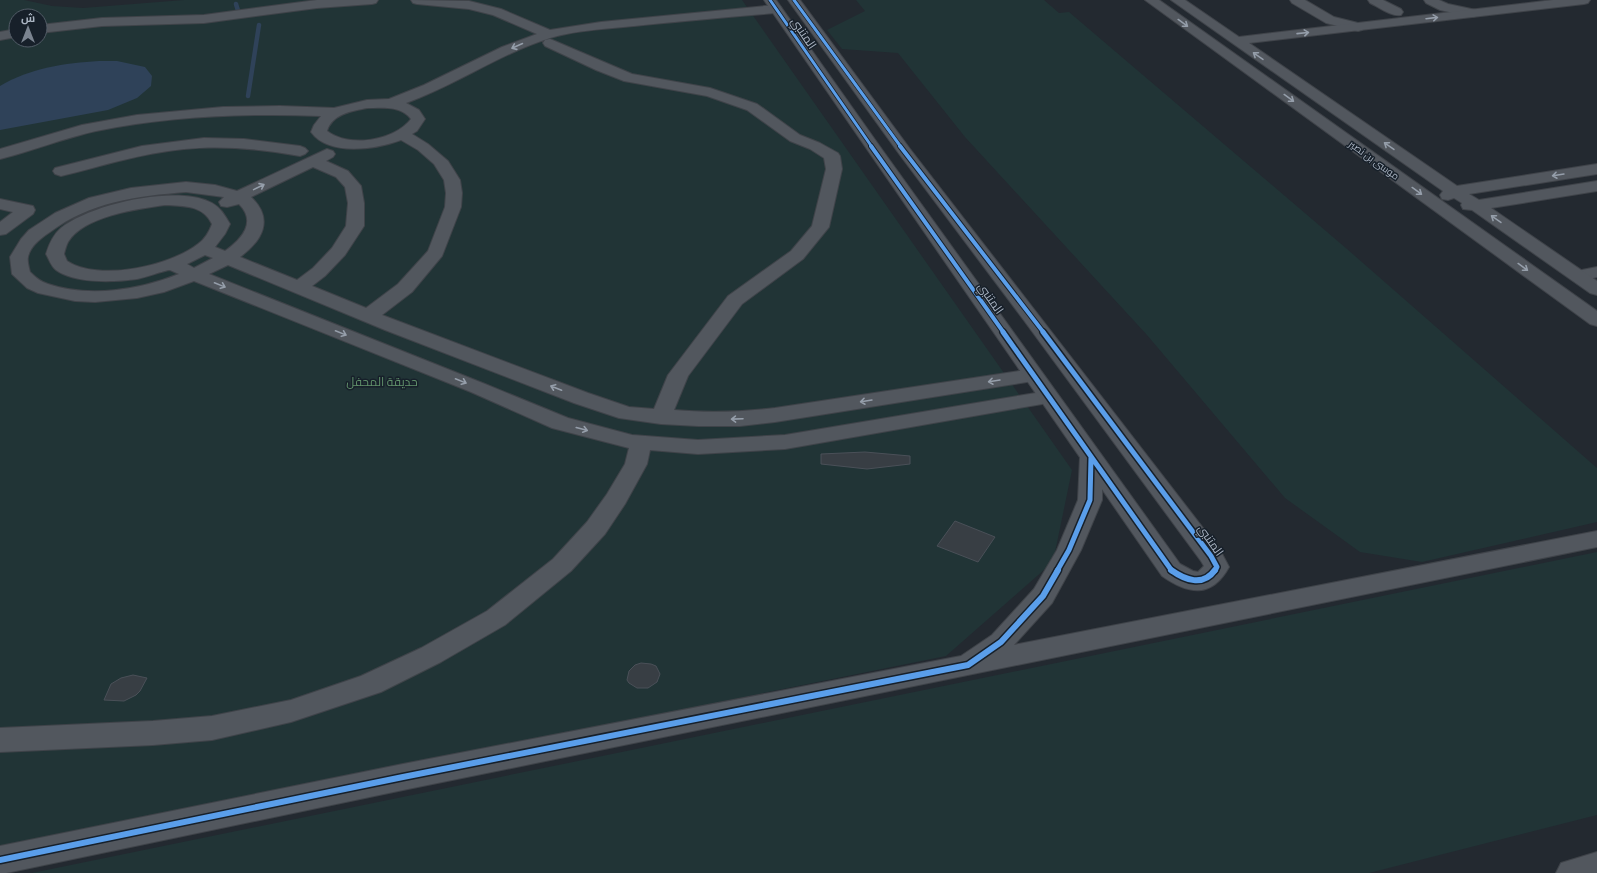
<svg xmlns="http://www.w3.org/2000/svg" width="1597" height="873" font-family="'PT Sans Narrow',Cairo,sans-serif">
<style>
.green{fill:#213436;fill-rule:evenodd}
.water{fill:#2f4259}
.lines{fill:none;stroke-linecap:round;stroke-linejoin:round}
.stream{stroke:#2f4259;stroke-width:4.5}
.building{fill:#383e44;stroke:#4a5058}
.minor-casing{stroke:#3f4349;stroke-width:2}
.tertiary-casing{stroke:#3f4349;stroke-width:2}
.minor{fill:#52575e;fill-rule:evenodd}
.tertiary{fill:#52575e;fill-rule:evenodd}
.cycleway-far3-casing{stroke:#17202a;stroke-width:4.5}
.cycleway-far2-casing{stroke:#17202a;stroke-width:6}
.cycleway-far1-casing{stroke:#17202a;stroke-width:8}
.cycleway-casing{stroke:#17202a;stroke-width:9}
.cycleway-far3{stroke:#5a9eea;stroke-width:3}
.cycleway-far2{stroke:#5a9eea;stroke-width:4}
.cycleway-far1{stroke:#5a9eea;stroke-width:5}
.cycleway{stroke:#5a9eea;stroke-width:6}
.oneway{stroke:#959eaa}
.labels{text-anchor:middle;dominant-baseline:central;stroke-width:3;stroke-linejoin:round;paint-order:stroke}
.far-street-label{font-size:10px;fill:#abb5c3;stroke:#17202a}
.street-label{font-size:12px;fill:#abb5c3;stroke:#17202a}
.park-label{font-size:12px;fill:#62936c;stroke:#17202a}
</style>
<rect width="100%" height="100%" fill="#232930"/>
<path class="green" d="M0,0H24L52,6L83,8L184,0H742L1072,470L1053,562L946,656L0,848ZM16,16H40V40H16Z
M856,0H1044L1059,13L1069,12L1347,249L1597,468V522L1422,562L1360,552L1285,498L1147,335L965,137L898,53L842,49L827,30L865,11Z
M1597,552V815L1369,873H32Z"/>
<path class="water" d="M99,61H117L145,67L152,76L151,86L137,98L108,110L0,130V86C30,68 65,63 99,61Z"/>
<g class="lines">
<path class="stream" d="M236,4L239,14
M248,96L259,25"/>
</g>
<path class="building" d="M865,452L910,456V464L867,469L821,464V454Z
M955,521L995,537L978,562L937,546Z
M641,663L651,664L656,666L660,674L657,682L648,688H637L629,683L627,680L629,671L635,665Z
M133,675L147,678L140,691L136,695L124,701L104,700L111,684L121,678Z"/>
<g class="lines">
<g class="minor-casing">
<path id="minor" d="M317,0H378L376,3L372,4L317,8L204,23L102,26L40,33V25L102,18L204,15Z
M411,0L469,1L501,9L550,30L601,22L776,5L780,6L782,9L780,12L776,13C729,17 681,21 634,26C606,29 577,30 550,38C499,54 456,85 406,103L419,110L425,119L417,131L412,134L428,144L448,161L460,180L462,193L461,207L442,256L412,292L382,315L588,393L629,407L654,409L668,375L728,296L791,251L812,226L826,169L824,158L810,149L790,141L747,110L707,96L624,81L596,70L545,46L543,43L545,40L550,39L632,74L710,88L757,104L800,135L820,143L838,153L840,156L842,169L829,227L803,259L742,304L688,376L674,410C708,413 741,412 775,408L1033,369L1040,371L1043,375L1040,379L1033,381L775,422L740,426H698L661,424L619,418L574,403L385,330L228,265L209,274L485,384L568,418L632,435L698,440L785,435L1048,391L1055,392L1059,397L1055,402L1048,403L785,449L698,454L650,450L647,464L625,504L605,534L571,571L505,625L441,662L381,692L291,722L212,740L153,745L0,752V728L153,721L212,716L291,700L361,676L421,648L487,611L553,559L587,522L607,494L625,464L629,448L552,428L471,392L194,281L164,292L137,298L95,302L75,301L38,293L27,288L12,274L10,257L21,239L29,230L55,213L89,198L131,188L186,182L215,185L237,191L327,149L333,151L335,154L333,157L326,161L348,171L361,186L364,203V226L345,255L325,276L312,286L366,308L398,284L428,251L445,207L446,193L444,180L434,164L418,150L401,140C377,149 329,157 311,132L314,125L321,116C246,113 170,116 96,131C64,138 32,151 0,159V149L82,125L137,115L223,107L280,106L334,108L367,100L389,99L424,85L502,47L537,34L493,15L469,9L417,4L413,3ZM367,108C381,108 401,105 411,119C394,141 349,148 327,131C332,114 352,111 367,108ZM313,167L336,177L345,187L348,203L346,226L332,248L313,268L297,280L240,257C263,240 274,219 251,197ZM186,192L224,197L219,202L221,206L227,207L239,204C257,222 242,239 225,251L215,247L225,234L230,224C225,216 221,208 212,203C177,184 91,204 61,228C53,235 49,244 46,254C49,259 51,266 56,270C75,284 115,282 137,279C144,278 165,270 170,270C173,271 176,273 179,274C139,290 89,298 48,284C41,282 35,277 30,272C29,268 27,261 28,257C30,246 41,238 50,232C90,202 137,196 186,192ZM165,205C184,206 203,205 212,224C209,232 205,239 198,244C170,266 99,282 67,261L64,254C65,250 66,246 68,242C84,216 137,209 165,205ZM205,255L213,258L194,268L187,264Z
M1290,0H1305L1334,17L1362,24L1364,27L1362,30L1358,31L1326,23L1292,3Z
M1368,0H1383L1401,9L1403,12L1401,15C1391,17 1379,7 1370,3Z
M1424,0H1439L1448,4L1476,10L1478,13L1476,16L1472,17L1440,10L1426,3Z
M16,29V37L0,40V32Z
M204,138L244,139L300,146L305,148L308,151L305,154L300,156C261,149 223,145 184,149C142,153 102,166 61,176L55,174L53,171L55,168L142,146Z
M0,199L33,206L35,210L33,214L6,234L0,235V222L13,212L0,209Z
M1597,267V277L1578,282L1572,280L1569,276L1572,272Z
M1091,450L1099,452L1102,457V500L1081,550L1052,603L1014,645L1597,531V547L403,790L6,873H0V846L403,764L961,656L992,635L1034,589L1057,550L1078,500L1080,457L1083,452Z"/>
</g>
<g class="tertiary-casing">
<path id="tertiary" d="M764,0H776L883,151L1180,564L1193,571L1198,572L1204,566L1201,561L1023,319L900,155L788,0H800L910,149L1220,550L1229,567C1212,598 1189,595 1162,576Z
M1145,0H1159L1597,311V326L1590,324Z
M1171,0H1185L1239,37L1553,0H1590L1588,3L1584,4L1249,43L1457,186L1597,164V174L1469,194L1479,200L1597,181V191L1491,208L1597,281V295L1590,293L1472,210L1463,209L1461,205L1462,203L1454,198L1448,200L1442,199L1440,195L1443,191Z
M1597,852V873H1556L1561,863Z"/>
</g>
<use href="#minor" class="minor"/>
<use href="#tertiary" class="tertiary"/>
<g class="cycleway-far3-casing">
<path id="cycleway-far3" d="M770,0L872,147
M794,0L901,147"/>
</g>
<g class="cycleway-far2-casing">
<path id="cycleway-far2" d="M871,146L1004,333
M900,146L1044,333"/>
</g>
<g class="cycleway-far1-casing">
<path id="cycleway-far1" d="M1003,332L1172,571
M1043,332L1211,556L1217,567L1215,571
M1057,571L1069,550L1090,500L1091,457"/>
</g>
<g class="cycleway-casing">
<path id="cycleway" d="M1171,570C1185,580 1203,587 1215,570
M0,860L403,777L968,665L1001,642L1043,596L1058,570"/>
</g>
<use href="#cycleway-far3" class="cycleway-far3"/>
<use href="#cycleway-far2" class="cycleway-far2"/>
<use href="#cycleway-far1" class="cycleway-far1"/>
<use href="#cycleway" class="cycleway"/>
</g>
<defs><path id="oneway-shaft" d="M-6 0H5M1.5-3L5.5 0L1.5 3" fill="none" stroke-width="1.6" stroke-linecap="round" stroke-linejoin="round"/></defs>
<g class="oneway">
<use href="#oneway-shaft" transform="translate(1432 18) rotate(-7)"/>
<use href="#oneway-shaft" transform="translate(1183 23) rotate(36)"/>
<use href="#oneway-shaft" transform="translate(1303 33) rotate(-6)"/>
<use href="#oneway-shaft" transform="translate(517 46) rotate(156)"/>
<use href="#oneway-shaft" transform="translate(1258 56) rotate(-145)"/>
<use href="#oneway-shaft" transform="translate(1289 98) rotate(36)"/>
<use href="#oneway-shaft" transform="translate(1389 146) rotate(-145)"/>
<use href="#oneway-shaft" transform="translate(1558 175) rotate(171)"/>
<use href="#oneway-shaft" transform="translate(259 187) rotate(-26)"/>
<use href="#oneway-shaft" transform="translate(1417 191) rotate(36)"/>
<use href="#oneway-shaft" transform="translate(1496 219) rotate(-145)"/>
<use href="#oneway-shaft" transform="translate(1523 267) rotate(36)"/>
<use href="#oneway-shaft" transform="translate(220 285) rotate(22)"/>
<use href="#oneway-shaft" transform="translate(341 333) rotate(22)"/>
<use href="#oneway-shaft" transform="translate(461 381) rotate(22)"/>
<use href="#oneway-shaft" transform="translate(994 381) rotate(171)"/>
<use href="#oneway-shaft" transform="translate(556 388) rotate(-159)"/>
<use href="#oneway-shaft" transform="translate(866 401) rotate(171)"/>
<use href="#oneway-shaft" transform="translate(737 419) rotate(178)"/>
<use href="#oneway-shaft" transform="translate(582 429) rotate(15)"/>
</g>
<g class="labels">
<g class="far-street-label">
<text transform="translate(1374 160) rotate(36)">موسى بن نصير</text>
</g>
<g class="street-label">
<text transform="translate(804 33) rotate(56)">المتنبي</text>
<text transform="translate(991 298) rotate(55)">المتنبي</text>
<text transform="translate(1211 540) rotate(55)">المتنبي</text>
</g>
<g class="park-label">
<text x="382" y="381">حديقة المحفل</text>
</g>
</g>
<g transform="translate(28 28)"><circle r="19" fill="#17202a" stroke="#525c67"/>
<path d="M0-3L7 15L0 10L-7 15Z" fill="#7b8490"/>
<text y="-6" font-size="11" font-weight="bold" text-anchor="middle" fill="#abb5c3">ش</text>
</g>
</svg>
